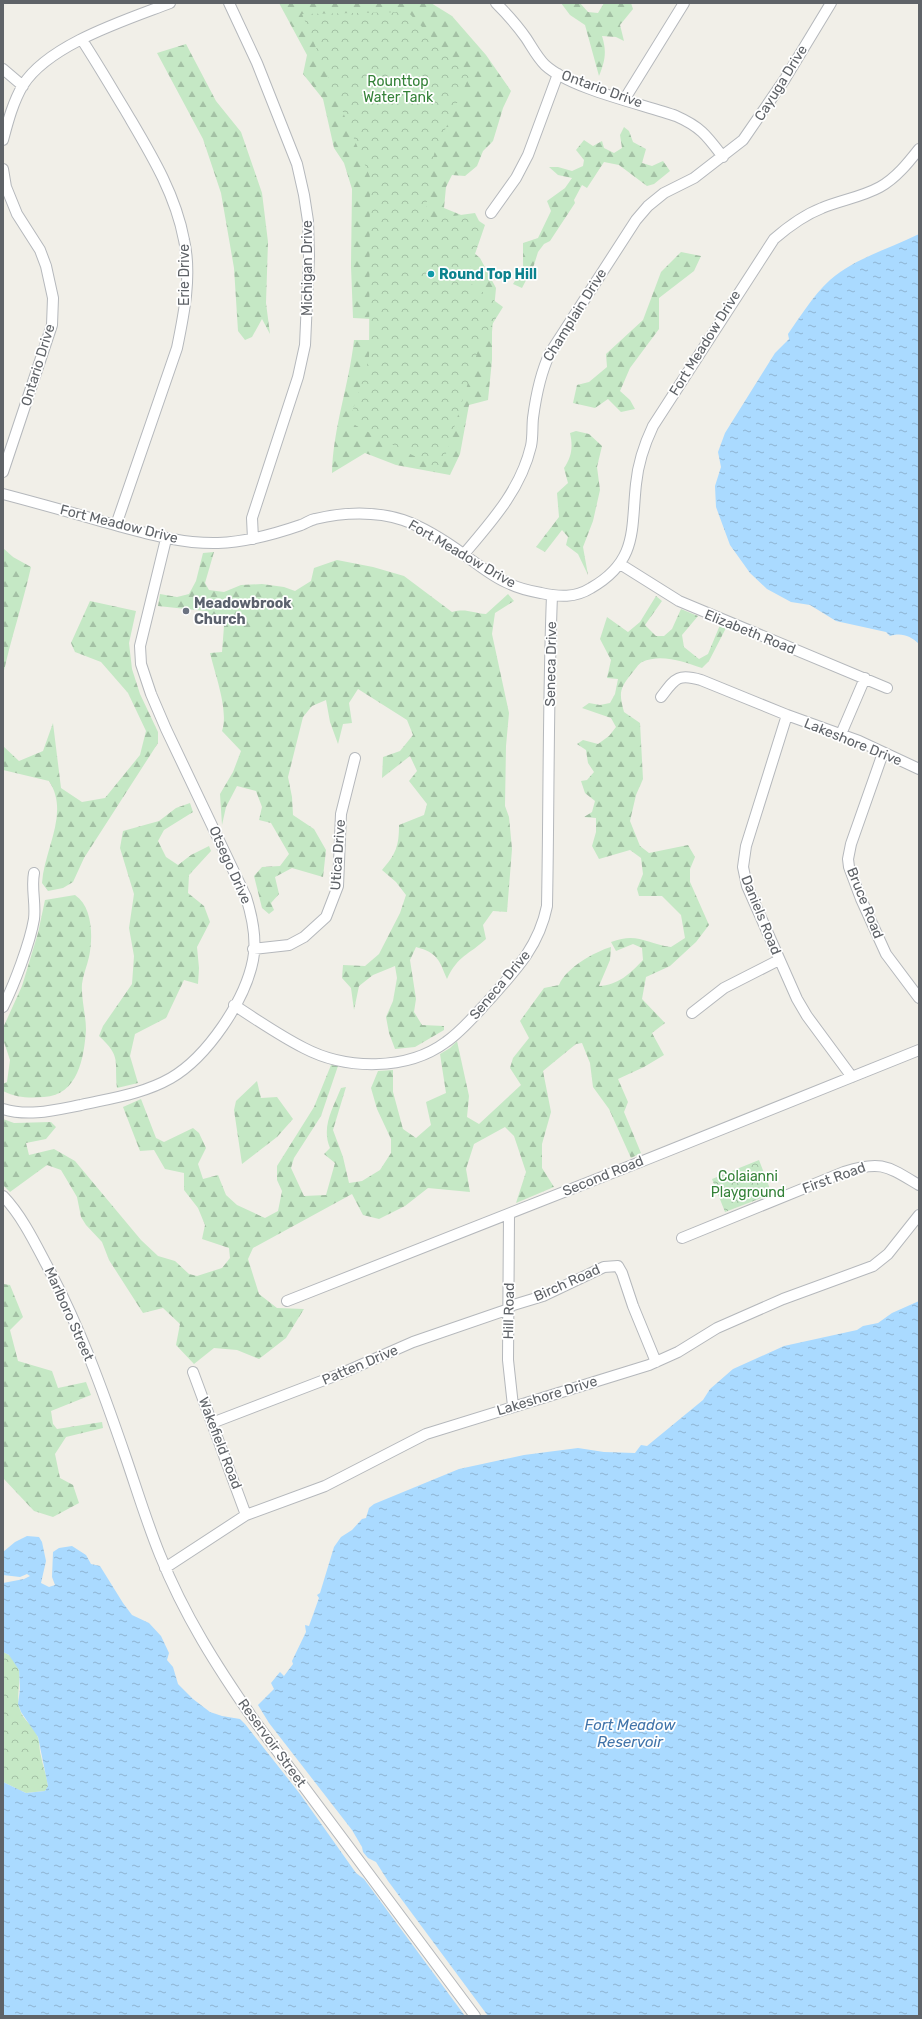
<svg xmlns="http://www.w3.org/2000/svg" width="922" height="2019" font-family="Rubik,sans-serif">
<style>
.forest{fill:url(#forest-firs)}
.park{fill:url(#park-crowns)}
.water{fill:url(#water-ripples)}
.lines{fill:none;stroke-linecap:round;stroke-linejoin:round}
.minor-casing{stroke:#b5b8bc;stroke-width:12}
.minor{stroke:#fff;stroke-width:10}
.culture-dot{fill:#0f9aa8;stroke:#fff;stroke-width:1.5}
.worship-dot{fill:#6b7280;stroke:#fff;stroke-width:1.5}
.labels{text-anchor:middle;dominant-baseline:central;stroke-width:3.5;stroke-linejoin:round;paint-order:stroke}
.park-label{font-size:14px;fill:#348238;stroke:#fff}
.street-label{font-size:14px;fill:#5f6368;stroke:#fff}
.culture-label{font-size:14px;font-weight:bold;fill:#0d838f;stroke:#fff;text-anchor:start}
.worship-label{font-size:14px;font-weight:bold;fill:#5b616d;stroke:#fff;text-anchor:start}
.water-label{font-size:15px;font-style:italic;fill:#4174aa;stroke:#fff}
</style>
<defs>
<pattern id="forest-firs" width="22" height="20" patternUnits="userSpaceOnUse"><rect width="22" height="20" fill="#c5e8c5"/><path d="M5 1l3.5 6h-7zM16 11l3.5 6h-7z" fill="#a3c0a4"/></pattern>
<pattern id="park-crowns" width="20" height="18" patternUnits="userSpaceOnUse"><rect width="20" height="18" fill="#c5e8c5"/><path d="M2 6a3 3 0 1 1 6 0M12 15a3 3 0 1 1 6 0" fill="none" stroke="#a3c0a4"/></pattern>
<pattern id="water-ripples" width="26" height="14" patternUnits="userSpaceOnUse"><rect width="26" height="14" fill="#aadaff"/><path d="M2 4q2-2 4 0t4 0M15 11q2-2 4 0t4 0" fill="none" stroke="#8eb4d2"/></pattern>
</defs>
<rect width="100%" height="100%" fill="#f1efe8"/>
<path class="forest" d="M279,3H431L452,16L486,55L511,91L503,108L493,141L483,151L477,166L465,176L452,175L446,187L444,208L471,219L467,247L480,258L496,288L492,332V360L488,400L469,405L460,454L450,475L396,465L365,453L332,473C333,428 349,385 354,340H374L373,319L353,318L351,266L352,189L344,163L334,148L323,99L303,74L307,55Z
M561,3H580L588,12L598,13L604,3H631L633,9L620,25L624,41L616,37L602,36C607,52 605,61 599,76L585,25L570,15Z
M186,44L216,101L241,132L262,193L268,242L266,303L270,334L262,319L252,337L245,340L238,331L234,268L221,193L203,139L157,53Z
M624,127L629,131L633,142L646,149L642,163L652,166L663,161L670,171L654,184L647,186L619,165L604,162L587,188L582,185L574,200L575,203L550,241L544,244L538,252L534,265L522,288L513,284L523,268V243L538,238L551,211L547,201L565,188L572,178L558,175L549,167H558L572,171L583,166L584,160L576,150L584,140L593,146L602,141L604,148L614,153L622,148L620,135Z
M681,252L701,256L694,271L659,298V329L630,368L620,391L630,400L635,409L621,412L608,399L595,408L573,403L577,385L589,382L607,367L606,354L643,320L661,272Z
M576,431L589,434L602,446L597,467L600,490L593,521L583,547L588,575L578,554L566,545L568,537L562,530L545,552L536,547L559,517L557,493L568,483L564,468C572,456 573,447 570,433Z
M3,548L13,557L31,567C23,603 11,638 3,675Z
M214,552L205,583L209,590L224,592L241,585L262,584L284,587L295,591L311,581L314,568L337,560L373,567L404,576L452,612C466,608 472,613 486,614L508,594L514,601L495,613L492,634L509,713L506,746L505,806L509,817L512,849L507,912L493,911L483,925L486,939C469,955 458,955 447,979C439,960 438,953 416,947L410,960L416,999L414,1012L422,1025L444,1026V1030L415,1047L395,1049L389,1033L386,1017L393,1001L397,978L395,966L373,975L359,986L354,1010L351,988L342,978L343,965L365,966L379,954L400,913L406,895L396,882L382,870C396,854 399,846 399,825L424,815L427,804L409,781L417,771L410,756L382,778L383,757L400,751L413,735L407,720L358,689L349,703L352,723L343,724L338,744L330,722L326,700L312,706L303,717L288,777L292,797L293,815L314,829L326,850L323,877L292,868L275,877L279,894L271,903L274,910L269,914L262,908L254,876L262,867L280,866L289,854L271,823L259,820L262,807L256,791L237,786L226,807L222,825L220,794L233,772L241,751L222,731C229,711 215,674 210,653L222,652L224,626L205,611L158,606L160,594L177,597L189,594L196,581L203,553Z
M656,596L662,601L645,625L656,636H664L672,629L681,609L698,616L682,635L684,647L699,659L708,654L720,625L726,628L709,661L702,668C684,662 661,653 642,662C638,664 635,670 632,673C619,689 619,693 624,712L640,723L643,779L636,795L630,821L640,846L649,853L688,845L695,857L690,869V882L709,925L696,942L670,966L646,977L642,999L665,1023L652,1033L664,1055L644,1067L618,1079L628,1102L624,1112L641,1153L631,1158L609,1109L593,1087L590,1063L582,1043L576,1044L543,1071L551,1112L542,1144V1168L554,1187L516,1203L526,1172L514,1136L505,1127L474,1144L466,1169L470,1192L428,1188L405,1206L379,1219L363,1215L352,1194L253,1248L248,1259L259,1294L277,1308L304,1309L286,1338L259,1359L237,1350L214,1348L194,1364L176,1345L180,1324L163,1308L143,1313L109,1260L102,1242L86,1225L81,1217L77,1197L61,1170L47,1165L10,1192L3,1185V1119L14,1123L51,1122L56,1127L46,1139L26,1143L29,1155L54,1149L75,1161L141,1240L158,1256L175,1261L189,1274L197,1276L222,1268L230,1258L229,1248L202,1239L205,1225L198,1208L184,1190V1173L165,1169L154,1150L140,1151L123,1107L141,1099L156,1138L164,1142L193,1128L199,1133L206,1148L198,1164L203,1179L218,1175L226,1195L237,1205L265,1218L278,1211L282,1191L277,1180V1166L314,1107L331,1065L338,1066L321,1116L294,1158L291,1168L304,1196L326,1195L335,1163L324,1154L330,1148C321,1127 333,1108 341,1088L346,1087L333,1130L343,1157L349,1183L362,1181L380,1170L391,1153V1139L377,1109L371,1088L378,1071L393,1070V1092L403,1129L416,1138L431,1125L426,1102L446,1093L440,1054L450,1048L457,1041L469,1096L467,1117L479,1124L521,1085L510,1068L513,1058L529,1038L520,1021L544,988L559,985C566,968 594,952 611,947L610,960L599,986C618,985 630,974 643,960L642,948L633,944L616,951L611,942C637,932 645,943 671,947L685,938L681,915L662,896H639L637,889L643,874L641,858L630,850L599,859L592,846L596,832V818L584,817L592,812L595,801L585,793L581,781L587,780L594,772L588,763L586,750L577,744L583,740L598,744L609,736L616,727L611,718L582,708L589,703L600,705L610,703L615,694L618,679L607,678L611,660L600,639L607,617L628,632L640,622Z
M90,601L136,611L129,643L132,669L140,694L158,732V743L84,858L73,882L63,888L48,891L42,883C44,849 70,813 49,781L3,770V746L19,761L43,751L53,723L61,788L82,802L105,798L140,755L146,731L128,693L101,662L75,652L71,643Z
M190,803L193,812L164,830L158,841L166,857L178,865L191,855L209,846L211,851L189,875L188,893L204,906L210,922L197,947L199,968L198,984L184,980L166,1018L135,1034L130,1056L138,1083L117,1088C114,1061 122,1057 99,1036L103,1026L132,984L134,956L129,928L134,894L120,848L123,831L159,821L176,808Z
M75,895C93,907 93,938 89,957C87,966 83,975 82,984C81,999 86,1015 86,1030C84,1058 78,1095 44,1097C29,1098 17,1098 3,1091V1084L7,1082L10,1060L3,1039V1028L22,986L38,933L45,900Z
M257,1081L261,1098L277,1097L293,1119L277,1137L242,1164L234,1110L236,1101Z
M3,1284L10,1285L23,1317L10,1330L18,1361L52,1371L58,1388L86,1382L91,1395L51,1411L53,1424L57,1429L102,1422L103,1428L66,1437L55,1454L60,1478L73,1485L79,1503L53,1517L34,1511L3,1478Z"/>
<path class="park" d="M408,12L469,77L434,154L424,220L475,213L479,221L485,225L466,280L503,307L480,344L441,470L349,422L369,359L370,177L302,14Z
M759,1160L772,1194L725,1212L712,1179Z
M3,1652C31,1664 13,1689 20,1710C23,1720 33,1725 37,1735C40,1741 39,1750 41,1756C43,1767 47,1776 48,1787L45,1791L26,1793L3,1782Z"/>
<path class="water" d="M919,234V644C911,636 901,632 890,636L886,632L836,621L810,605L791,602L767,589L750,573L730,545L716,507L715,486L721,467L718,452L725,433L775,353L789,339L788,334C800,317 814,294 830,280C855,258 889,249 919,234Z
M919,1301V2016H488L388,1881L376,1862L368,1858L363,1852L362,1847L352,1830L269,1723L258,1705L274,1689L271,1683L280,1672L284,1676L293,1664L292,1661L306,1632L305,1625L309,1626L319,1598L317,1595L320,1593L334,1547L341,1537L352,1530L362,1519L366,1518L369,1508L374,1504L459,1469L524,1455L578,1448L604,1452L635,1453L641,1445L647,1446L703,1400L710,1389L733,1369L784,1346L857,1330L863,1326L878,1323L892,1313Z
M27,1536L39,1537L42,1542L46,1561L41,1583L49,1587L55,1585L52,1577L53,1552L59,1548L72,1546L86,1555L91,1564L100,1566L123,1603L132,1615L149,1623L161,1636L169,1653L167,1660L173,1667L178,1684L193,1699L210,1712L222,1716L240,1719L245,1724L300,1794L356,1873L364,1879L465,2016H3V1782L26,1793L45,1791L48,1786L38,1737L21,1712L18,1704L20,1689L19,1670L9,1655L3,1652V1583L24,1579L30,1576L27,1574L20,1577L3,1575V1552L15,1542Z"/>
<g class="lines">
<g class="minor-casing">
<path id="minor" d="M229,3L257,63L297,164L304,195L308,221L309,256L305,345L298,377L252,518L253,539
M496,3C507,14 517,25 526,38C532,47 537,57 545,65C571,89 642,104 676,116C701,127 707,136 723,157
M82,40C97,63 111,87 125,110C149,151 175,192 184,240C192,275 184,314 177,348L116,525
M3,69L23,86
M624,100L684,3
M3,140C8,121 13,102 23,85C49,44 126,20 170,3
M3,169L6,187L17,214L40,250L46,266L53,298L52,325L3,472
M491,213L516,178L528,155L558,74
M3,494C37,503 70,512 104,522C142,532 179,544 218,543C246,542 275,534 301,525C306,523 310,520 315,519C343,512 376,511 403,520C426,528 447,542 466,556C480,566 494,578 510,584C520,589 530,591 541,593C559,597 575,598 591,588C638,561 631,530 636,484C638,463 644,445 653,426L774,239C789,226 804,215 822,208C841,200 862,197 880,187C896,178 908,163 919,149
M464,554C492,521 521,489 531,446C533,437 532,427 533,418C536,395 540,374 550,353L636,220L648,206L664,193L694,178L743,140L785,79L831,3
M620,564L679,601L887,688
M661,697C675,679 677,673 701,680L787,715L859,741L919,769
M787,715L746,846L743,867L747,886L797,999L807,1016L852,1077
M841,734L865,678
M883,753L851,844L848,859L849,867L861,899L886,954L919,998
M253,949L289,945L304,937L326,917L338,886L341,814L355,758
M234,1005C257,1020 280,1036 304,1048C346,1070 407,1071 446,1042C462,1031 476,1014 489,1000C516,970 539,946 547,906C549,802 548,699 552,595
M3,1007C14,985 30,943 34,919C36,903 31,888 34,873
M692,1013L724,988L779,960
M3,1109C29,1117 55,1110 81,1105C112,1098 143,1094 171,1078C207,1057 245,1001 253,960C257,940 252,916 246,897L166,729L151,694L141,664L140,646L166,539
M3,1196C21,1215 33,1239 45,1262C79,1324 103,1391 126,1458C137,1490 147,1523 160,1555C184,1615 217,1667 254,1720L475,2016
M509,1215L508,1360L513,1406
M682,1238L844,1172C881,1160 887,1166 919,1185
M287,1301C498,1219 709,1135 919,1050
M510,1306L543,1296L604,1267L618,1266L622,1273L633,1306L656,1362
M193,1372L246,1515
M212,1423L340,1374L413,1342L509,1309
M165,1568L246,1515L325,1486L426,1434L649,1365L678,1352L717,1328L783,1299L873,1266L888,1254L919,1215"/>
</g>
<use href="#minor" class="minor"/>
</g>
<circle class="culture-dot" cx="431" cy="274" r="4"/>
<circle class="worship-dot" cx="186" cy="611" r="4"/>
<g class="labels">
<g class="park-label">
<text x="398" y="81">Rounttop<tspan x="398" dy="16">Water Tank</tspan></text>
<text x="748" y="1176">Colaianni<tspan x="748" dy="16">Playground</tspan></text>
</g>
<g class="street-label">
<text transform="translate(781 83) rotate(-58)">Cayuga Drive</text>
<text transform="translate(602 89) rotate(20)">Ontario Drive</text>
<text transform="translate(307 268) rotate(-90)">Michigan Drive</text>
<text transform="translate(184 275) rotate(-90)">Erie Drive</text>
<text transform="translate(575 315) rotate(-58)">Champlain Drive</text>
<text transform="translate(705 343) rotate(-58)">Fort Meadow Drive</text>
<text transform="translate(38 365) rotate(-73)">Ontario Drive</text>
<text transform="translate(119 524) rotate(14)">Fort Meadow Drive</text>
<text transform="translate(462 554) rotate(30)">Fort Meadow Drive</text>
<text transform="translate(750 632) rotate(22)">Elizabeth Road</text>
<text transform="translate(551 664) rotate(-89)">Seneca Drive</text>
<text transform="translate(853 742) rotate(22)">Lakeshore Drive</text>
<text transform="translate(338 855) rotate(-86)">Utica Drive</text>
<text transform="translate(230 865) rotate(66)">Otsego Drive</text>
<text transform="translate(865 903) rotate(68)">Bruce Road</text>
<text transform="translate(761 915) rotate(68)">Daniels Road</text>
<text transform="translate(500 985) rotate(-50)">Seneca Drive</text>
<text transform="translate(603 1176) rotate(-22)">Second Road</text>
<text transform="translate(834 1178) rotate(-20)">First Road</text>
<text transform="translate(567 1283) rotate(-24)">Birch Road</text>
<text transform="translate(509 1311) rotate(-89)">Hill Road</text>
<text transform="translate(69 1314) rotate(66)">Marlboro Street</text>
<text transform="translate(360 1365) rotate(-23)">Patten Drive</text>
<text transform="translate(547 1396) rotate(-17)">Lakeshore Drive</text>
<text transform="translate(220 1443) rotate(69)">Wakefield Road</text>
<text transform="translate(272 1743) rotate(54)">Reservoir Street</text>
</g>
<g class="culture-label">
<text x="439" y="274">Round Top Hill</text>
</g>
<g class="worship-label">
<text x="194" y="603">Meadowbrook<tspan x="194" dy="16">Church</tspan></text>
</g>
<g class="water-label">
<text x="630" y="1725">Fort Meadow<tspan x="630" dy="17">Reservoir</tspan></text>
</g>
</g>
<rect width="922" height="2019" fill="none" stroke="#5f6368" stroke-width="8"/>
</svg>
